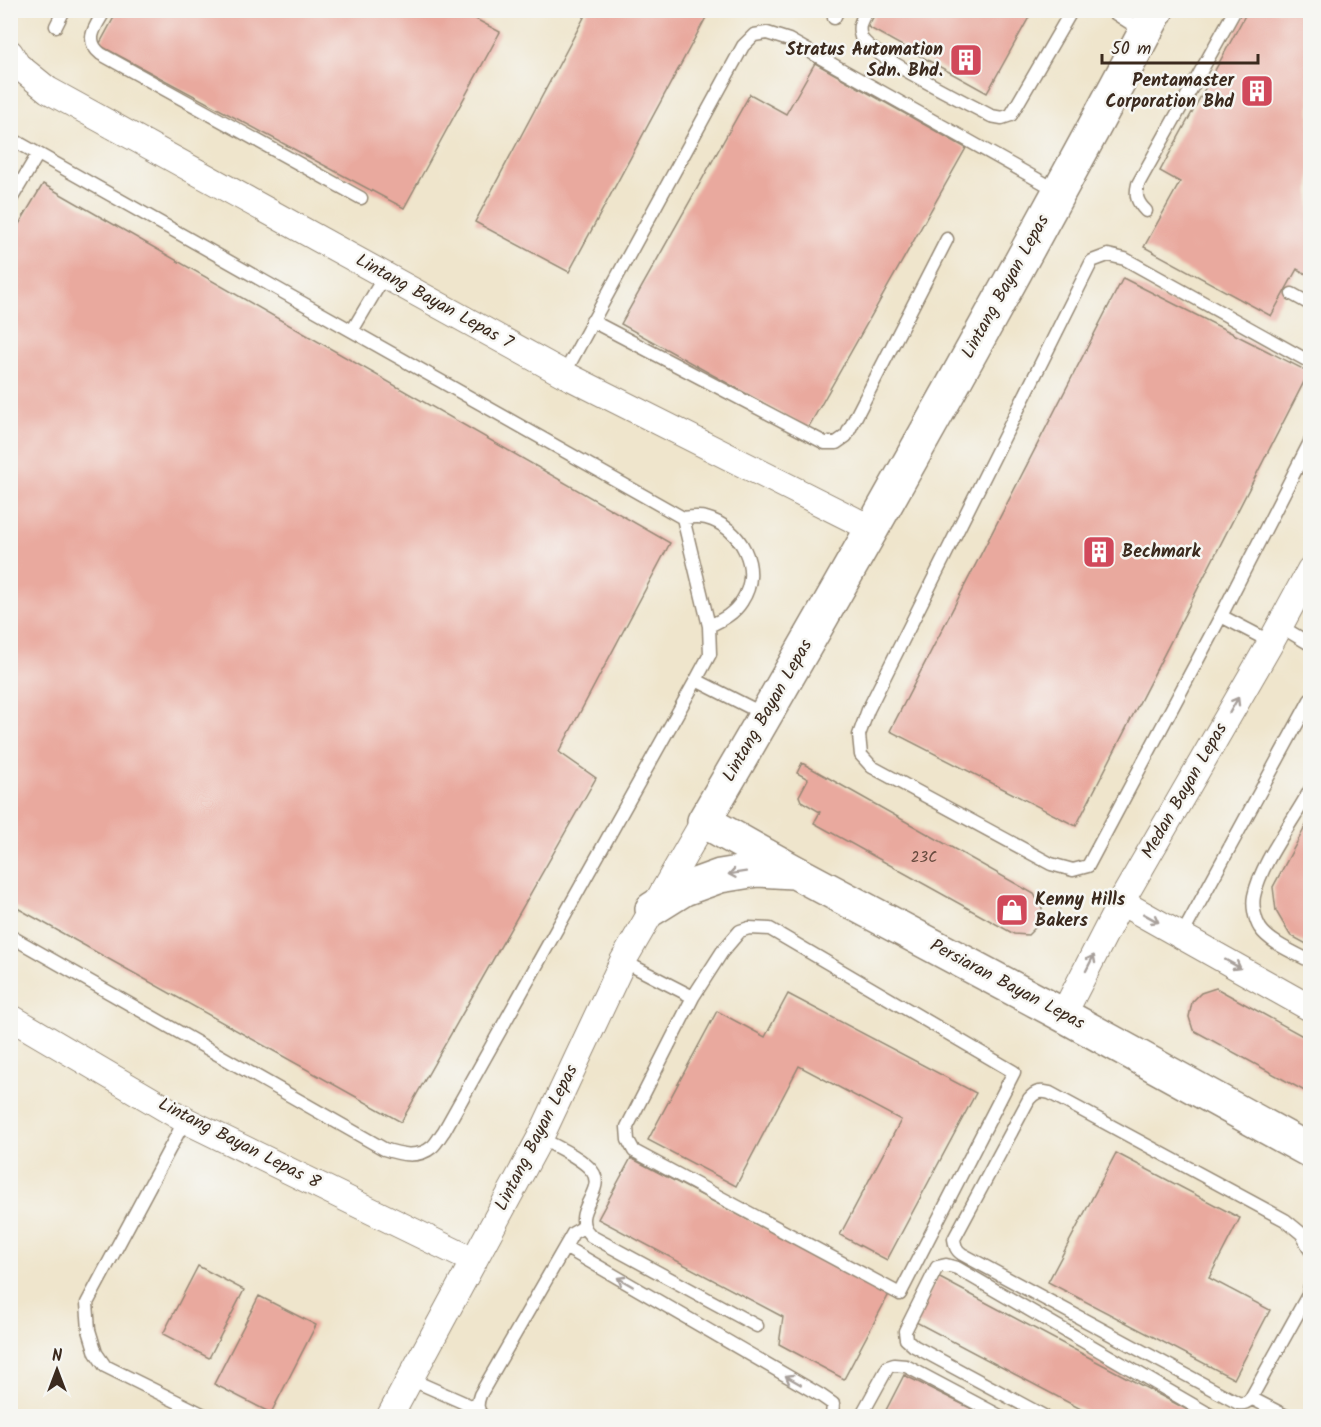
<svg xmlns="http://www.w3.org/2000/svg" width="1321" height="1427" font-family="Kalam,sans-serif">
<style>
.building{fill:#e9a99e}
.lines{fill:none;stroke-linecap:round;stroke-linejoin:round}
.lane-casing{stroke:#958875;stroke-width:15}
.street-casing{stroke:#958875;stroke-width:28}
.secondary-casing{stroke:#958875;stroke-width:36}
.lane{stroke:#fff;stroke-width:12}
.street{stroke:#fff;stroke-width:26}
.secondary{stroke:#fff;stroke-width:33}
.oneway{stroke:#a79f9a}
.labels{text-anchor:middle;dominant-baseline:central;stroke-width:5;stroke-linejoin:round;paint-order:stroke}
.number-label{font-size:15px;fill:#664a3e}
.poi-label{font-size:18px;font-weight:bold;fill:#3b2a1e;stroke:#f6f6f2;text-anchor:end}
.street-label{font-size:18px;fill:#3b2a1e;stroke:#f6f6f2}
</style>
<rect width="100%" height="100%" fill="#f6f6f2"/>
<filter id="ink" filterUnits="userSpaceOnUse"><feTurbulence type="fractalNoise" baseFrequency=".0167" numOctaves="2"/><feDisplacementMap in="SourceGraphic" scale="12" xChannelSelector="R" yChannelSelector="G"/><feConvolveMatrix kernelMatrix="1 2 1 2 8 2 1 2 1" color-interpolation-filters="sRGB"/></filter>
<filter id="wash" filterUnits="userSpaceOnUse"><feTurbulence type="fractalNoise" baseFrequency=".008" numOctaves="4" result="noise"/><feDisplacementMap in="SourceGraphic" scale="24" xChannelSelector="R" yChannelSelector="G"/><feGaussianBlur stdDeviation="1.35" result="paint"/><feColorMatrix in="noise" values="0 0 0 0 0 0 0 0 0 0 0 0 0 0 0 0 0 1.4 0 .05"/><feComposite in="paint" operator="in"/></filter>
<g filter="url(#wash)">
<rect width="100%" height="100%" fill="#efe5cc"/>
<g id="blocks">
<path class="building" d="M118,10H459L500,32L404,208L99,45Z
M588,10H710L569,272L475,222Z
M877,10H1033L987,93L868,27Z
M1248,10H1310V276L1297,269L1271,316L1144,247L1180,182L1160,171Z
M815,63L966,148L808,428L621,324L750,94L786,114Z
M43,184L670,543L559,752L596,778L401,1122L10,904V239Z
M1123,278L1309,372L1076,826L890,731Z
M802,763L1034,894L1042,908L1040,923L1028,935L1014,934L814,823L820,812L801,801L799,796L808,779L797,773Z
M1310,818V946L1290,935L1276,911L1273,887Z
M1216,988L1310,1040V1094L1193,1030L1189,1017L1192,1002L1201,993Z
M788,994L976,1093L887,1260L840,1235L901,1120L799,1066L736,1186L648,1140L717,1011L765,1037Z
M1116,1153L1240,1218L1209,1278L1270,1310L1234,1379L1048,1282Z
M631,1158L889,1294L844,1379L779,1344L783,1317L598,1219Z
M198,1266L244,1290L209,1358L163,1334Z
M938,1277L1199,1416H1094L914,1321Z
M259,1296L316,1325L271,1413L214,1384Z
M904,1375L986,1416H883Z"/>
</g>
</g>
<g filter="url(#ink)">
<use href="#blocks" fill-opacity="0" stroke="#958875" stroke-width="1.5"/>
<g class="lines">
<g class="lane-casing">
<path id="lane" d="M105,10C96,26 83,40 101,54L361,198
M867,10C862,19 857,26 861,37C869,55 969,104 991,116L1002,118L1011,115L1072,10
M1110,10L1144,32
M834,18L838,10
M56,26L64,10
M10,138L352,331L385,275
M10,201L38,154
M1146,211C1137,202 1135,196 1138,184L1235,10
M1292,294L1310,304
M592,321L825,443H836L846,436L947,239
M352,331L683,518L709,626L710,654L696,680L765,715
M1310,362L1125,259L1108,255L1092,261L868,710L859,735L861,755L872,767L1051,864L1073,870L1088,866L1221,616L1310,442
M564,374L743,46L754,35L767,33L789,40L1058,191
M683,518C690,517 699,516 706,518C741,527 763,569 742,601C734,614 722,620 709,626
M1221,616L1271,642
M1280,626L1310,644
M1310,790C1293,822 1261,862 1254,896C1252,906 1255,920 1260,928C1270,943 1295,953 1310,961
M749,928L770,929L1014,1072L900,1294L634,1151L628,1140L627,1127L693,997L722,952L740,931Z
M1182,935L1310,700
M10,936L384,1149C399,1154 418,1159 432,1147C437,1143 440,1136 444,1131L696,680
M623,961L693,997
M185,1120L87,1303L89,1330L96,1353L105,1366L206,1416
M540,1138C555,1146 582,1158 592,1171C606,1189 575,1209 585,1228C586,1231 589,1233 591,1236L757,1326
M565,1247L820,1395L833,1404L832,1416
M1310,1250L1302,1234L1285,1220L1050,1093C1040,1090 1035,1092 1029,1099L954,1239C955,1246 956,1250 962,1254L1238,1403C1244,1404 1247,1403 1251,1398L1308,1295L1310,1286
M410,1379L478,1409
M1251,1398L1286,1416
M483,1416C476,1410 477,1403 480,1395L573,1233L584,1227
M861,1416L888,1367L894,1365L906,1366L1000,1416
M1044,1416L914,1346L906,1339L905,1331L937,1267L946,1265L957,1268L1212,1416"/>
</g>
<g class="street-casing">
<path id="street" d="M10,53L17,65L48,90L564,374L872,529
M1121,902L1310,1008
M1063,1015L1121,902L1271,642L1310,570
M10,1017L185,1120L474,1261
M390,1416L540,1138L623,961L704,821"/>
</g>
<g class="secondary-casing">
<path id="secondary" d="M1157,10C1011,284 860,554 704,821L795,872L1063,1015L1310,1151
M652,909L684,889L720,876L757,870L793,872"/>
</g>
<use href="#lane" class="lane"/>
<use href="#street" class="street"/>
<use href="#secondary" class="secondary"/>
</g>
<defs><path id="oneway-shaft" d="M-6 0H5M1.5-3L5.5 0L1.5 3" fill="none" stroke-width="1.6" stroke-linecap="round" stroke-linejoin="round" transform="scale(1.5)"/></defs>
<g class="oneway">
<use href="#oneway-shaft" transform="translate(1234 705) rotate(-60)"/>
<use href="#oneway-shaft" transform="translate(737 873) rotate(171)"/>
<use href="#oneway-shaft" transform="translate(1151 918) rotate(29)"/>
<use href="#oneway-shaft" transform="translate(1090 963) rotate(-63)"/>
<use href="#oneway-shaft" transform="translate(1233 964) rotate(29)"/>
<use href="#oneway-shaft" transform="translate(625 1282) rotate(-150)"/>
<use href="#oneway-shaft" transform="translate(793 1380) rotate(-150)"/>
</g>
</g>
<defs>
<g id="building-square" transform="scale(1.725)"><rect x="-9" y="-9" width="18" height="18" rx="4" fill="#d1495b" stroke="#f6f6f2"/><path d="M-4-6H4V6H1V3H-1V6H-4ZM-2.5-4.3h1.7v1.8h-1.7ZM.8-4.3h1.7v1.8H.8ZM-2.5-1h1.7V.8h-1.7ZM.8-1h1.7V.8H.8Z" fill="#fff"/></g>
<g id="shop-square" transform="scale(1.725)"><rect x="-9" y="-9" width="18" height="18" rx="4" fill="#d1495b" stroke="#f6f6f2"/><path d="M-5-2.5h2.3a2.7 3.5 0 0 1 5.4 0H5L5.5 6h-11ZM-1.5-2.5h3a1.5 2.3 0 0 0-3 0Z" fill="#fff"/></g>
</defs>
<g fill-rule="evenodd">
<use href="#building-square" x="966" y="60"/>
<use href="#building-square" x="1257" y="91"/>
<use href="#building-square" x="1099" y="552"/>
<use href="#shop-square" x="1012" y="910"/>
</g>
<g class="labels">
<g class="number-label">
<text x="924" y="858">23C</text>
</g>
<g class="poi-label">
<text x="943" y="50">Stratus Automation<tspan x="943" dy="21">Sdn. Bhd.</tspan></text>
<text x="1234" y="81">Pentamaster<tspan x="1234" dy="21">Corporation Bhd</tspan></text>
<text x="1122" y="552" text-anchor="start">Bechmark</text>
<text x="1035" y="900" text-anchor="start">Kenny Hills<tspan x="1035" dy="21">Bakers</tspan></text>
</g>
<g class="street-label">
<text transform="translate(1006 287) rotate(-61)">Lintang Bayan Lepas</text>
<text transform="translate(434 302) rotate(29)">Lintang Bayan Lepas 7</text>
<text transform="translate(768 711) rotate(-60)">Lintang Bayan Lepas</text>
<text transform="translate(1185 791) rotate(-60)">Medan Bayan Lepas</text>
<text transform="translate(1007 985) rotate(28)">Persiaran Bayan Lepas</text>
<text transform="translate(537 1138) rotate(-63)">Lintang Bayan Lepas</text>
<text transform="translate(239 1144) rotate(27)">Lintang Bayan Lepas 8</text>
</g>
</g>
<rect width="1321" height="1427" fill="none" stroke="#f6f6f2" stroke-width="36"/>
<g transform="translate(57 1370)" stroke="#f6f6f2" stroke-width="4.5" paint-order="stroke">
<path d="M0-4.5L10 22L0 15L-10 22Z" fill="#3b2a1e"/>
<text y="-9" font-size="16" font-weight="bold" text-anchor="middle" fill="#3b2a1e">N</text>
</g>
<path d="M1102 54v9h156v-9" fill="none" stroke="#3b2a1e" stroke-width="3"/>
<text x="1111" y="54" font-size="18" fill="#3b2a1e" stroke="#f6f6f2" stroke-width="4.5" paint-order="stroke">50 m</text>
</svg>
